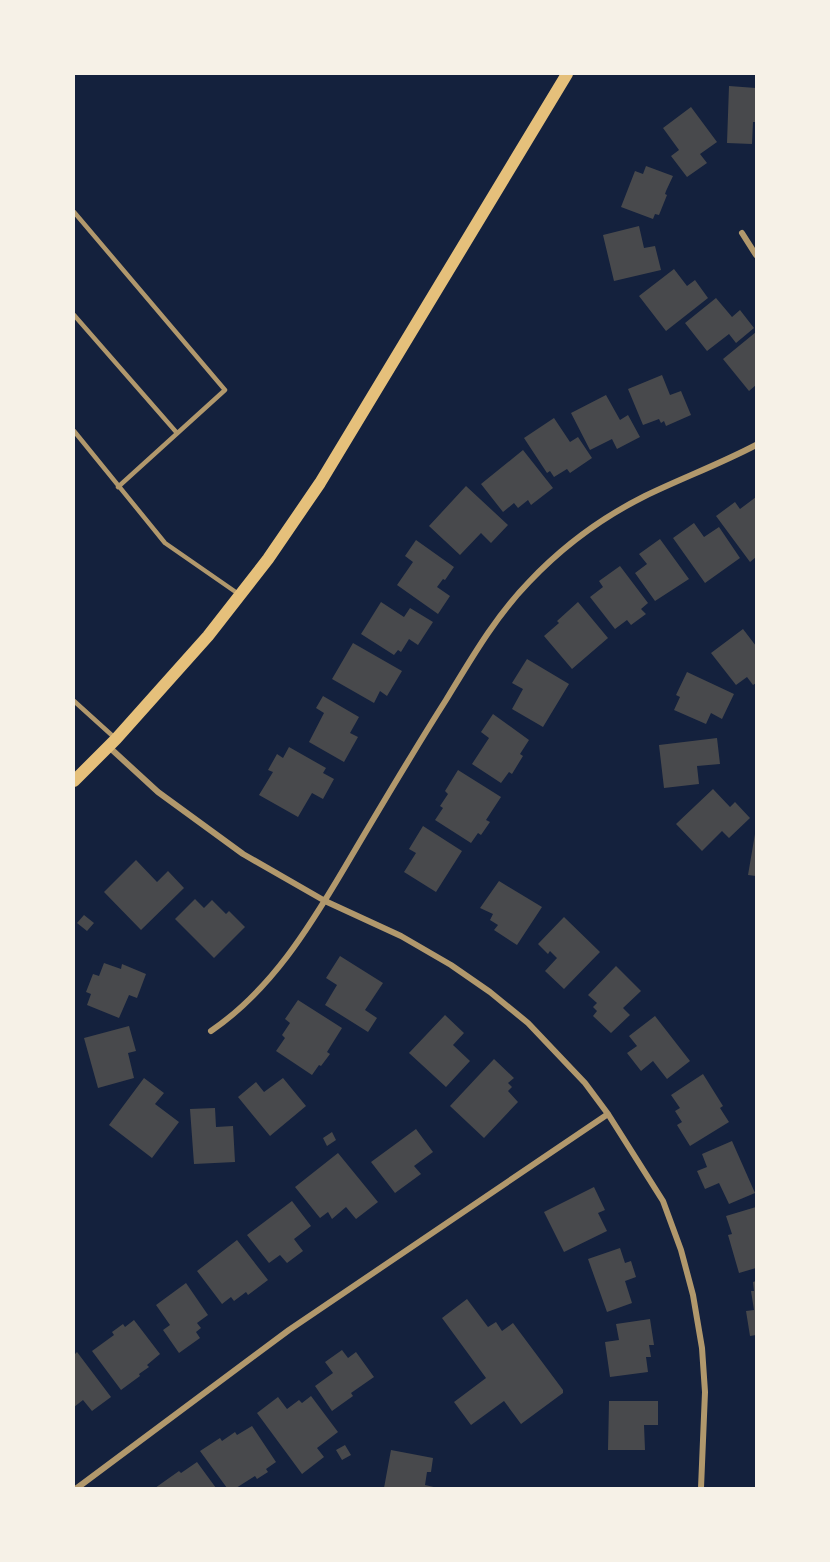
<svg xmlns="http://www.w3.org/2000/svg" width="830" height="1562" font-family="Raleway,sans-serif">
<style>
.building{fill:#48494c}
.lines{fill:none;stroke-linecap:round;stroke-linejoin:round}
.service{stroke:#b1986c;stroke-width:4.5}
.minor{stroke:#b1986c;stroke-width:6}
.secondary{stroke:#e5c07b;stroke-width:12}
</style>
<rect width="100%" height="100%" fill="#14213d"/>
<path class="building" d="M729,86L756,88V122H753L752,144L727,143Z
M691,107L717,142L700,154L707,163L687,177L671,156L679,150L663,128Z
M646,166L673,176L666,191L665,194L667,195L659,215L655,214L653,219L621,207L635,171L643,174Z
M639,226L644,248L655,246L661,270L614,281L603,235Z
M674,269L687,286L695,280L708,298L666,331L639,296Z
M716,298L732,317L740,310L754,328L736,343L729,334L707,351L685,323Z
M756,332V385L749,391L723,359Z
M662,375L670,395L681,391L691,415L666,426L664,421L661,423L659,419L643,425L628,389Z
M606,395L620,420L628,415L640,437L617,449L612,439L590,450L571,413Z
M554,418L570,442L578,437L592,458L570,473L567,469L554,477L550,471L547,473L524,438Z
M523,450L553,488L531,505L528,500L518,508L514,503L503,512L481,484Z
M466,486L508,525L491,543L481,533L460,555L429,526Z
M756,497V557L750,562L716,516L735,502L740,509Z
M694,523L704,537L719,527L740,558L705,583L673,538Z
M660,539L689,579L655,601L635,573L647,564L639,554Z
M416,540L454,567L445,580L443,579L437,587L450,596L438,614L397,585L413,562L405,556Z
M620,566L648,603L641,609L646,614L631,625L627,620L615,629L590,597L603,587L599,581Z
M381,602L404,617L410,608L433,622L418,645L409,639L401,652L398,650L394,655L361,634Z
M578,602L608,638L572,669L544,636L559,623L557,621Z
M743,629L756,646V683L753,685L747,677L736,685L711,653Z
M353,643L402,671L387,696L380,691L374,703L332,679Z
M527,659L569,684L543,727L512,709L523,689L512,683Z
M687,672L734,694L722,719L711,713L706,724L674,710L680,697L676,695Z
M323,696L359,717L350,733L358,737L344,762L309,742L324,713L316,708Z
M493,714L529,740L520,754L523,756L512,774L509,772L501,783L472,764L489,738L481,732Z
M717,738L720,764L697,766L699,784L664,788L659,745Z
M289,747L326,768L323,773L334,779L323,799L312,793L298,817L259,795L273,772L268,770L277,754L283,758Z
M458,770L501,797L486,820L490,822L481,835L478,833L471,843L435,820L443,808L440,806L448,794L445,791Z
M713,789L730,807L735,802L750,818L729,838L722,831L702,851L676,824Z
M423,826L462,851L436,892L404,872L416,853L409,849Z
M755,834H756V876L748,875Z
M136,860L157,882L168,871L184,888L141,930L104,892Z
M499,881L542,907L517,945L494,930L498,925L490,920L493,914L480,908Z
M195,899L204,908L212,900L226,914L229,911L245,927L214,958L175,919Z
M84,915L94,923L87,931L77,923Z
M564,917L600,952L564,989L545,971L557,958L550,951L548,954L538,944Z
M340,956L383,983L365,1010L377,1018L368,1032L325,1005L337,985L326,978Z
M104,963L121,969L122,964L146,974L137,998L129,995L119,1018L87,1005L91,994L86,992L93,974L99,976Z
M616,966L641,991L623,1008L630,1015L611,1033L593,1016L597,1011L593,1007L597,1003L588,995Z
M298,1000L342,1028L327,1052L330,1054L321,1066L319,1065L312,1075L276,1051L285,1038L282,1035L290,1023L285,1019Z
M445,1015L464,1033L453,1045L470,1061L446,1087L409,1053Z
M655,1016L690,1061L667,1079L653,1061L641,1071L627,1053L637,1046L629,1036Z
M129,1026L136,1051L128,1053L134,1078L98,1088L84,1038Z
M494,1059L514,1078L508,1083L512,1087L508,1091L518,1102L484,1138L450,1106Z
M703,1074L723,1106L720,1108L729,1122L690,1146L677,1125L682,1122L675,1111L680,1108L671,1095Z
M144,1078L164,1093L155,1104L179,1122L152,1158L109,1125Z
M283,1078L306,1106L270,1136L238,1097L256,1082L264,1092Z
M215,1108L216,1127L233,1126L235,1162L194,1164L190,1109Z
M416,1129L433,1152L414,1166L421,1174L395,1193L371,1162Z
M332,1132L336,1140L327,1146L323,1138Z
M732,1141L755,1193L729,1204L719,1183L705,1189L697,1171L707,1167L702,1154Z
M338,1153L378,1202L356,1219L346,1207L332,1219L328,1212L320,1218L295,1187Z
M594,1187L605,1210L598,1213L607,1231L564,1252L544,1212Z
M292,1201L311,1226L294,1239L303,1251L287,1263L280,1255L269,1263L247,1235Z
M756,1207V1268L739,1273L728,1235L732,1234L726,1216Z
M237,1240L268,1280L248,1295L246,1292L234,1301L231,1297L222,1304L197,1271Z
M620,1248L625,1263L631,1261L636,1277L625,1281L632,1303L607,1312L588,1259Z
M756,1281V1335L750,1336L746,1311L754,1310L751,1291H754L753,1282Z
M186,1283L208,1315L197,1323L201,1328L196,1332L200,1338L179,1353L163,1330L170,1325L156,1305Z
M467,1299L488,1327L496,1322L502,1331L513,1323L563,1390V1393L521,1424L504,1401L471,1425L454,1402L486,1378L442,1318Z
M650,1319L654,1345H649L651,1357H646L648,1372L610,1377L605,1342L619,1340L616,1324Z
M134,1320L160,1354L147,1365L149,1367L139,1374L140,1376L121,1390L92,1351L114,1335L112,1332L123,1324L125,1327Z
M342,1350L348,1358L356,1352L374,1377L351,1393L353,1396L332,1411L315,1386L333,1373L325,1362Z
M77,1352L111,1397L92,1411L83,1400L74,1407V1355Z
M311,1396L338,1432L317,1448L324,1457L302,1474L257,1413L278,1397L287,1409L299,1400L302,1403Z
M609,1401H658V1425H644L645,1450H608Z
M252,1426L276,1462L266,1469L268,1472L257,1479L255,1476L236,1488H227L200,1451L220,1438L222,1441L235,1432L237,1435Z
M345,1445L351,1455L342,1460L336,1450Z
M391,1450L433,1458L431,1472H427L425,1485L438,1488H384Z
M197,1462L216,1488H155L179,1471L181,1473Z"/>
<g class="lines">
<path class="service" d="M74,212L225,390L118,487
M74,315L177,433
M74,431L165,543L240,595
M74,701L116,739"/>
<path class="minor" d="M742,233L756,255
M109,747L158,792L243,854L325,901L401,936L451,965L490,992L528,1023L585,1083L608,1114L663,1201L681,1250L693,1295L702,1348L705,1392L701,1488
M211,1031C271,990 309,928 345,867C378,811 411,755 446,700C471,659 495,617 529,582C562,547 603,517 645,496C682,478 720,464 756,445
M77,1488L289,1330L608,1114"/>
<path class="secondary" d="M74,781L116,739L208,636L268,559L320,483L567,74"/>
</g>
<rect width="830" height="1562" fill="none" stroke="#f6f1e7" stroke-width="150"/>
</svg>
